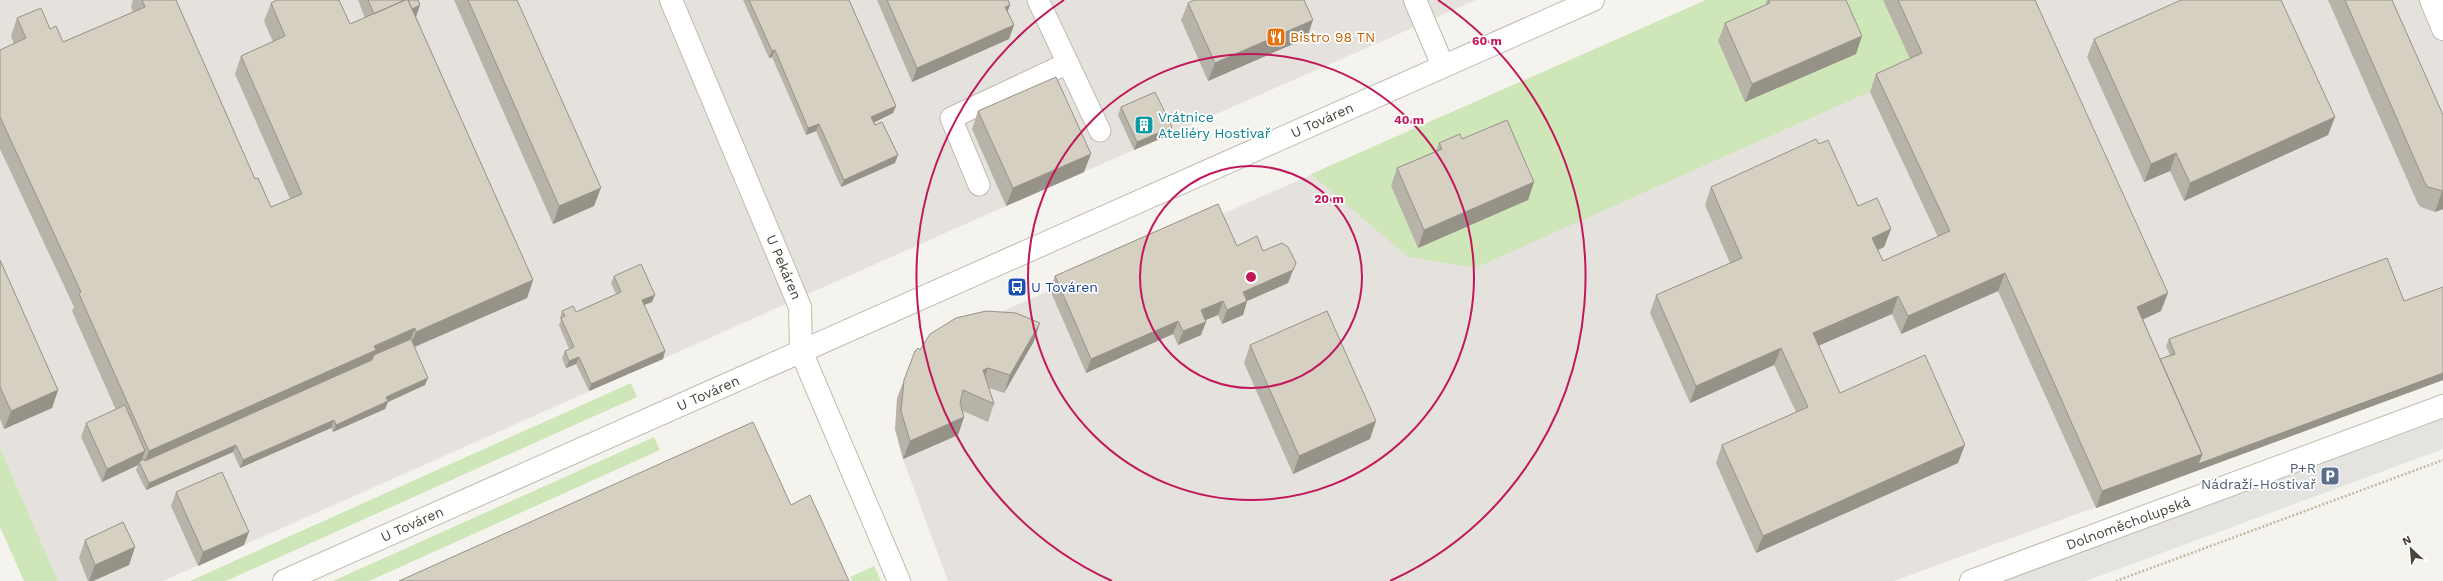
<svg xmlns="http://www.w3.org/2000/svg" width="2443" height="581" font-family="'Work Sans',sans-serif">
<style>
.industrial{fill:#e5e2dd}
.green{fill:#cfe6b9}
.parking{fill:#e4e3e0}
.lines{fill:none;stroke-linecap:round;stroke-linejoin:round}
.service-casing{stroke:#c0bbaf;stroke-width:23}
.minor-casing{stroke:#c0bbaf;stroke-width:24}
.tertiary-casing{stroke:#c0bbaf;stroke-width:24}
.path{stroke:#c1b8a2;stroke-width:2.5;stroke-dasharray:2 2;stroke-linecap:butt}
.service{stroke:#fff;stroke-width:21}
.minor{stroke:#fff;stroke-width:22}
.tertiary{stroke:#fff;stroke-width:22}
.wall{fill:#b8b3a8}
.shaded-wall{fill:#969288}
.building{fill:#d6d0c3;stroke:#969288}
.ring{fill:none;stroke:#c2185b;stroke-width:2}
.labels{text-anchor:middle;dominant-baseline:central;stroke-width:3.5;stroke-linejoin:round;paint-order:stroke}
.food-label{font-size:14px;fill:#c56008;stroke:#fff;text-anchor:start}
.culture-label{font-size:14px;fill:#0d838f;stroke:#fff;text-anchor:start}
.street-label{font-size:14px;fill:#49443a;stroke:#fff}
.transit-label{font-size:14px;fill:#164399;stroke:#fff;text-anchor:start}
.service-label{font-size:14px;fill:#4e5e75;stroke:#fff;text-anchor:end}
.centre{fill:#c2185b;stroke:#fff;stroke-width:2}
.ring-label{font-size:12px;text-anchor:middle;font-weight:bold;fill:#c2185b;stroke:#fff;stroke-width:3.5;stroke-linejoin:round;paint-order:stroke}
</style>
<rect width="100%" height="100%" fill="#f5f3ed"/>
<path class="industrial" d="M0,0H1476L1006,206L163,581H58L0,449Z
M1706,0H2443V380L1894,581H948L903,459L895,429L949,335Z"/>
<path class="green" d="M1706,0H1884L1916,71L1475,268L1408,257L1311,174Z
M631,383L637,397L226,581H190Z
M654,437L660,450L369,581H333Z
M0,448L58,581H24L0,527Z
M874,566L881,581H852L850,577Z"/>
<path class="parking" d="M2443,418V449L2086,581H2004Z"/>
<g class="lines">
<g class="service-casing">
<path id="service" d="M1038,0L1100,131
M979,185L951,118L1068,63"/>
</g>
<g class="minor-casing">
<path id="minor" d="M671,0L800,307L801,351L899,581
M1415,0L1443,66
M2431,0L2443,29
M1971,581L2443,406"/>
</g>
<g class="tertiary-casing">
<path id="tertiary" d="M284,581L1593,0"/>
</g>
<path class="path" d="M2116,581L2443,460"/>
<use href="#service" class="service"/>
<use href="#minor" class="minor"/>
<use href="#tertiary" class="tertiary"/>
</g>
<path class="wall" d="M133,0H176L255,179L271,207L290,199L235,74L241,56L273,42L264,21L271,3L350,24L365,18L358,0H418L420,5L416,17L533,280L527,298L415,347L425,385L388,402L385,409L333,432L331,428L240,468L233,452L146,490L136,470L138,465L102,482L81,437L86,423L116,410L72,311L74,307L0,149V50L14,44L11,36L17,18L50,29L63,42L133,12L131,7Z
M454,0H517L594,206L553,224Z
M743,0H849L896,106L893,113L874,122L895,163L841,187L816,131L806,135L772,57L769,58Z
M877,0H1008V12L1014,25L1009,39L912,82Z
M1767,0H1846L1856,54L1745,102L1718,41L1725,23L1765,5Z
M1883,0H2035L2161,311L2143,319L2160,359L2170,355L2166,346L2169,339L2404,301L2443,287V380L2096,508L1998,291L1901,334L1892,314L1818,346L1840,393L1958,463L1756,553L1716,463L1722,445L1796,412L1774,365L1690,403L1650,313L1656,295L1730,263L1705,205L1711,187L1819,144L1858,206L1891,229L1884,247L1878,250L1883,261L1938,237L1870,92L1876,74L1910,59Z
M2328,0H2392L2443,115V209L2435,212L2421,207L2418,204Z
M1188,3L1307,38L1208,81L1181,20Z
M2094,39L2335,117L2328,135L2184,201L2170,171L2144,182L2087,57Z
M1121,107L1172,127L1169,135L1134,150L1118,115Z
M978,111L1084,172L1006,206L972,129Z
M1462,139L1534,182L1528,200L1418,248L1391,186L1397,168L1436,151L1439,143Z
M1237,246L1263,251L1291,276L1288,283L1247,301L1243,315L1222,324L1218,315L1205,320L1201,335L1178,345L1173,334L1086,373L1050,290L1055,276Z
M0,260L58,390L52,408L4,429L0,419Z
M614,276L652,302L644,305L665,351L663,359L589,391L576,364L566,368L562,358L565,351L569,349L559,325L561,320L560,318L562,311L576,312L616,294L611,283Z
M1034,341L1004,393L989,388L994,404L988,422L963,411L964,417L958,435L903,459L895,429L897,398L904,380L920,350Z
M1250,345L1370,439L1293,474L1244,363Z
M176,492L244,545L198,566L171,506Z
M85,540L135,547L129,565L93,581H88L79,558Z"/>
<path class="shaded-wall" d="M420,5L415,19L409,11Z
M1010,5L1005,19V7Z
M1313,20L1307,38L1208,81L1215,63Z
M1014,25L1009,39L912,82L917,68Z
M1862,36L1856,54L1745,102L1752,84Z
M775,50L772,57L769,58L772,51Z
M896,106L893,113L869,125L871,117Z
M2335,117L2328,135L2184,201L2190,183Z
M819,124L816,131L806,135L808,128Z
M1172,127L1169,135L1134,150L1137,142Z
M2176,153L2170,171L2144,182L2151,164Z
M1091,154L1084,172L1006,206L1013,188Z
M898,155L895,163L841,187L844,180Z
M1534,182L1528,200L1418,248L1424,230Z
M601,188L594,206L553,224L559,206Z
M2442,191H2443V209L2435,212Z
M1891,229L1884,247L1866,255L1872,238Z
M1296,263L1288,283L1238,305L1243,292Z
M2005,273L1998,291L1901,334L1908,316Z
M533,280L527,298L409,349L416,332Z
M2168,293L2161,311L2131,325L2137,307Z
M655,295L652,302L639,307L642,300Z
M1898,296L1892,314L1806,351L1813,333Z
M1223,301L1218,315L1196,324L1201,310Z
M1247,301L1243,315L1222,324L1227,310Z
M1178,321L1173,334L1086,373L1091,359Z
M1206,322L1201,335L1178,345L1183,331Z
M1040,323L1034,341L1004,393L1010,375Z
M415,328L408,346L142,469L149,451Z
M1781,348L1774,365L1690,403L1696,386Z
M665,351L663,359L589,391L591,384Z
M579,357L576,364L566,368L569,361Z
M988,368L981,386L983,370Z
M2443,373V380L2096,508L2102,491L2202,454Z
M428,378L425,385L388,402L385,409L333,432L336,425L386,397Z
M58,390L52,408L4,429L11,411Z
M964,417L958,435L903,459L910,441Z
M334,420L331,428L240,468L243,460Z
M1376,421L1370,439L1293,474L1299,456Z
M236,445L233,452L146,490L149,483Z
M1965,445L1958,463L1756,553L1763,536Z
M145,451L140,464L139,462L138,465L102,482L107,469Z
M249,532L244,545L198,566L203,552Z
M135,547L129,565L93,581H89L95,565Z"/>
<path class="building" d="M142,0H176L255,179L258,178L271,207L302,194L241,56L285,36L271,3L277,0H339L350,24L405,0H408L533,280L416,332L415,328L374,346L376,350L149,451L79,294L81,292L0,117V50L26,38L17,18L41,8L50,29L56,26L63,42L145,7Z
M368,0H405L374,14Z
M408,0H418L420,5L412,9Z
M468,0H517L601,188L559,206Z
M749,0H849L896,106L871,117L875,125L882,122L898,155L844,180L819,124L808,128L775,50L772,51Z
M887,0H1008L1010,5L1005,7L1014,25L917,68Z
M1194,0H1304L1313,20L1215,63L1188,3Z
M1768,0H1846L1862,36L1752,84L1725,23L1770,3Z
M1898,0H2035L2168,293L2137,307L2202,454L2102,491L2005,273L1908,316L1898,296L1813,333L1840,393L1925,355L1965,445L1763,536L1722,445L1808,407L1781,348L1696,386L1656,295L1742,258L1711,187L1816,139L1819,144L1828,140L1858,206L1877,198L1891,229L1872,238L1883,261L1950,231L1876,74L1922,53Z
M2181,0H2281L2335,117L2190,183L2176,153L2151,164L2094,39Z
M2345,0H2392L2443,115V191L2428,187L2425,183Z
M1056,77L1091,154L1013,188L978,111Z
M1155,92L1172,127L1137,142L1121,107Z
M1507,120L1534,182L1424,230L1397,168L1442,149L1439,143L1460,134L1462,139Z
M1218,204L1237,246L1257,236L1263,251L1282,243L1288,247L1296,263L1293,270L1243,292L1247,301L1227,310L1223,301L1201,310L1206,322L1183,331L1178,321L1091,359L1055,276Z
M2387,258L2404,301L2443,287V373L2198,464L2202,454L2160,359L2175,354L2169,339Z
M0,260L58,390L11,411L0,387Z
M641,264L655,295L642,300L665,351L591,384L579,357L569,361L565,351L574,347L561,318L565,316L562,311L573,306L576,312L621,292L614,276Z
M986,311L1016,313L1040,323L1010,375L988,368L983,370L994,404L963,390L960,403L964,417L910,441L901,411L904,380L915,351L918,348L920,350L930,334L956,318Z
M1327,311L1376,421L1299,456L1250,345Z
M411,339L428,378L386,397L388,401L336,425L334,420L243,460L236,445L149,483L139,462L144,459L145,461L372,360L374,355Z
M125,405L145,451L107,469L86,423Z
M753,422L791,505L810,495L849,581H399Z
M222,472L249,532L203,552L176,492Z
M123,522L135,547L95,565L85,540Z"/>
<g class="ring">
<circle cx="1251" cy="277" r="111"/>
<circle cx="1251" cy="277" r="223"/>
<path d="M1112 581A334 334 0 0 1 1064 0M1438 0A334 334 0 0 1 1390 581"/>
</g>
<defs>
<g id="restaurant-square" transform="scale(1)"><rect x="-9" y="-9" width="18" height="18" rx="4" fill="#e8710a" stroke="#fff"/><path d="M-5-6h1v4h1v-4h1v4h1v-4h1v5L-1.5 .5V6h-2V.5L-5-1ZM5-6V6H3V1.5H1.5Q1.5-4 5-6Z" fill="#fff"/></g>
<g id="building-square" transform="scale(1)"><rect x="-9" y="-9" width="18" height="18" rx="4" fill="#0f9aa8" stroke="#fff"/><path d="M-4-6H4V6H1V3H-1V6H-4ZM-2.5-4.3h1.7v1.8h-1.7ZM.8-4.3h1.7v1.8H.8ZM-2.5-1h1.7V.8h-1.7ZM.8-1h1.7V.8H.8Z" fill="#fff"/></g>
<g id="bus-square" transform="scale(1)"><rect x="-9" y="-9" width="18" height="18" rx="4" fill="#1a4fb4" stroke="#fff"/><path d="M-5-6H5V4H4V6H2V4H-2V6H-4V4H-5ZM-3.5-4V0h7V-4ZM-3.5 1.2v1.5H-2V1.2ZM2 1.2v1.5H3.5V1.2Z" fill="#fff"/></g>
<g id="parking-square" transform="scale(1)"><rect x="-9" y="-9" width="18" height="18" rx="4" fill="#5c6f8a" stroke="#fff"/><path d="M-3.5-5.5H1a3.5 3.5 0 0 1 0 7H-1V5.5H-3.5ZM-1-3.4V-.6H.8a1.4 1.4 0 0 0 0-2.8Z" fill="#fff"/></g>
</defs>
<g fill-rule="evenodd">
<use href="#restaurant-square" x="1276" y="37"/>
<use href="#building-square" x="1144" y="125"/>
<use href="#bus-square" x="1017" y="287"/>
<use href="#parking-square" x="2330" y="476"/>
</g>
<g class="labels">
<g class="food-label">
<text x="1290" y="37">Bistro 98 TN</text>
</g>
<g class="culture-label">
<text x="1158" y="117">Vrátnice<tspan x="1158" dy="16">Ateliéry Hostivař</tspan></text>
</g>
<g class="street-label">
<text transform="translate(1322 120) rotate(-24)">U Továren</text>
<text transform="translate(784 267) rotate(67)">U Pekáren</text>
<text transform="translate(708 393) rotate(-24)">U Továren</text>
<text transform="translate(2128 523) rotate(-20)">Dolnoměcholupská</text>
<text transform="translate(412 524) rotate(-24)">U Továren</text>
</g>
<g class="transit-label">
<text x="1031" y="287">U Továren</text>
</g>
<g class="service-label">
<text x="2316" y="468">P+R<tspan x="2316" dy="16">Nádraží-Hostivař</tspan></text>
</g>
</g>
<circle cx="1251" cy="277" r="6" class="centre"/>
<g class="ring-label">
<text x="1487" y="45">60 m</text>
<text x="1409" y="124">40 m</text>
<text x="1329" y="203">20 m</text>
</g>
<g transform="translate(2411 549) rotate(334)" stroke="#ffffff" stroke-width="3" paint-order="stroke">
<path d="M0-3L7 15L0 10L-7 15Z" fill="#49443a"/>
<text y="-6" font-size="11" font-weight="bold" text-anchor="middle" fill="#49443a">N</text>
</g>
</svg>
